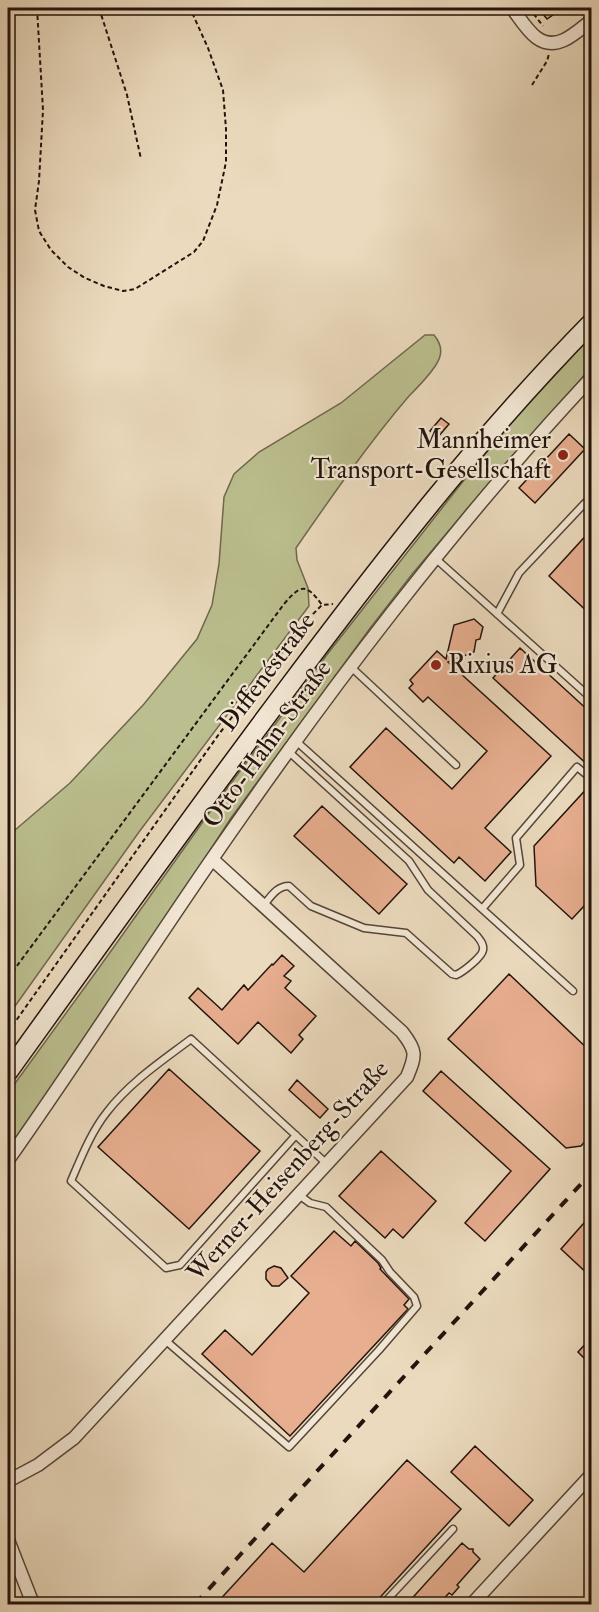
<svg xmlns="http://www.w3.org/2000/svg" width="599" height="1612" font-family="'IM FELL Double Pica',serif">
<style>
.green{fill:#bbbe8e;stroke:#6f684e;stroke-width:1.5}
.building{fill:#e7ae8f;stroke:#23130d;stroke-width:1.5}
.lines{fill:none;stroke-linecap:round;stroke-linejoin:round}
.service-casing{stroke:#554539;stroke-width:9}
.minor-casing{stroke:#554539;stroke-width:15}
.secondary-casing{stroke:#23130d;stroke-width:21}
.path{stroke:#23130d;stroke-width:2;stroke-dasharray:4.5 3;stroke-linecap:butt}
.service{stroke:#f2e7d4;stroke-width:6}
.minor{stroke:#f2e7d4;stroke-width:12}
.secondary{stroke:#f2e7d4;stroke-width:18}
.rail{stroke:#23130d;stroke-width:4;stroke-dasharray:10 10;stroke-linecap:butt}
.poi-dot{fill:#8f2418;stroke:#f2e7d4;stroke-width:2}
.labels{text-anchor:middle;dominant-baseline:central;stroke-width:4.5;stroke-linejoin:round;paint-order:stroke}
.poi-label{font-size:26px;fill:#23130d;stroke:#f2e7d4;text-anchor:end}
.street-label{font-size:26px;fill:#23130d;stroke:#f2e7d4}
</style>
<rect width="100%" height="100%" fill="#ebdabd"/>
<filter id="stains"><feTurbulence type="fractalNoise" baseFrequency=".00333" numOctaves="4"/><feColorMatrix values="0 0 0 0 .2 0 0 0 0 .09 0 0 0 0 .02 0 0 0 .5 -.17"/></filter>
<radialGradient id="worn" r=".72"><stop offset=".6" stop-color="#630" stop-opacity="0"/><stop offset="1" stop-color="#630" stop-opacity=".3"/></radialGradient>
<path class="green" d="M425,335H434C439,341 442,349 440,356C438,367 417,388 409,396C368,444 332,496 296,548L297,560L308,588L309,606L139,832L8,1016V836L70,783L144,704L197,639L212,605L219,564L224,497L234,474L259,452L341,403Z
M591,336V368L507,462L413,573L371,627L231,818L176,903L72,1059L8,1149V1093L101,965L217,802L329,652L479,461L518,415Z"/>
<path class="building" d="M538,8H563L547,19Z
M441,418L449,424L438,437L430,431Z
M569,434L585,449L535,503L519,488Z
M591,530V615L549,576Z
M474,619L483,627L480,639L476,640L474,652L448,662L551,756L485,828L511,852L485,881L459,857L454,863L350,767L386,728L452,789L487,751L428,697L423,702L409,688L413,684L410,680L437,651L446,659L454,625Z
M520,648L591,713V768L493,678Z
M591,784V910L586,904L572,919L536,886L534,846Z
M322,806L407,884L379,914L294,836Z
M282,955L294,966L284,976L291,981L285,988L316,1016L299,1035L303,1039L291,1053L258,1022L238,1044L189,998L198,988L222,1010L244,985L248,990L272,964L273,965Z
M509,974L591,1052V1135L581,1146L566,1148L448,1039Z
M169,1069L260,1151L189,1229L98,1147Z
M441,1071L550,1169L485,1241L465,1223L511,1171L423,1091Z
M297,1080L328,1109L320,1118L289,1090Z
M381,1151L436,1201L403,1238L393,1229L385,1238L339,1196Z
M591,1215V1277L561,1249Z
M334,1231L351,1246L355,1241L378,1263L381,1268L380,1269L409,1299L404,1305L408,1309L290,1436L202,1354L225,1330L252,1355L309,1293L291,1276Z
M274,1266L281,1268L288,1278L279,1286H272L266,1279V1272L268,1269Z
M591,1338V1365L578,1352Z
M475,1446L533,1500L509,1526L451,1472Z
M407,1460L461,1509L373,1605H215L272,1543L304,1572Z
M462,1543L469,1549H473V1552L480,1559L457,1585L459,1587L452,1595L449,1593L438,1605H406Z"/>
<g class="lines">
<g class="service-casing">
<path id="service" d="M435,558L592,699
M497,614L519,573L584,504L592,497
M351,667L456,765
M296,741L573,991
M264,905C271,896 277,886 289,886L311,906L364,928L406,933L452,974L456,975C463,972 482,957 483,950C484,944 480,940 477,936L428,890L409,861L288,751
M482,909L520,865L516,838L577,767L592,779
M296,1135L180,1265L166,1268L71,1181C81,1158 91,1132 107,1112C130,1082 162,1061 191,1039L327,1164
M165,1340L289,1447L379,1350L417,1306L414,1297L390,1272L382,1260L326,1207L310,1203L299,1195
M383,1604L453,1529"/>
</g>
<g class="minor-casing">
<path id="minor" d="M512,8C525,25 538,52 564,40C573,36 583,27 592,20
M8,1160C78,1061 143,959 212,859C328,691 452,527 592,377
M8,1481L38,1465L74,1438L407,1077C416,1055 417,1051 402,1032L212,859
M8,1540L33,1604
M472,1604L592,1474"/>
</g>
<g class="secondary-casing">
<path id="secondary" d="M8,1072C98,947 188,821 281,697C378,567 478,438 592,322"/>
</g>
<path class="path" d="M37,8L43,110L39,181L35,210L39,231L51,250L68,267L85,278L104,286L123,291L135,289L194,252L203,241L217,205L226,162V129L223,90L208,48L190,8
M99,8L127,95L141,159
M529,8L543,26
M532,85L547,61L549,54
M8,978L284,604C301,584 306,583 322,605
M8,1032L219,734L307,620L322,605L333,604"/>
<use href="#service" class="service"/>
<use href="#minor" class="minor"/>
<use href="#secondary" class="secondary"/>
<path class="rail" d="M195,1604L592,1172"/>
</g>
<g class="poi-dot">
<circle cx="563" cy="455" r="6"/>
<circle cx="436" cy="665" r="6"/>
</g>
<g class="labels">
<g class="poi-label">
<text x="551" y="440">Mannheimer<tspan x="551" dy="30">Transport-Gesellschaft</tspan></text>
<text x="448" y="665" text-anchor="start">Rixius AG</text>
</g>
<g class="street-label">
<text transform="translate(267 672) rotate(-53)">Diffenéstraße</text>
<text transform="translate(267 744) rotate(-54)">Otto-Hahn-Straße</text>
<text transform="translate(288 1171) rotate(-48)">Werner-Heisenberg-Straße</text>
</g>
</g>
<rect width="599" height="1612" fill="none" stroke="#ebdabd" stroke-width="30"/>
<rect x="9" y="9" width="581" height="1594" fill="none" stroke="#23130d" stroke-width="3"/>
<rect x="15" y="15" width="569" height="1582" fill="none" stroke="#23130d" stroke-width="1.5"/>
<rect width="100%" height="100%" filter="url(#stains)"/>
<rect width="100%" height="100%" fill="url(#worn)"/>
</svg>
